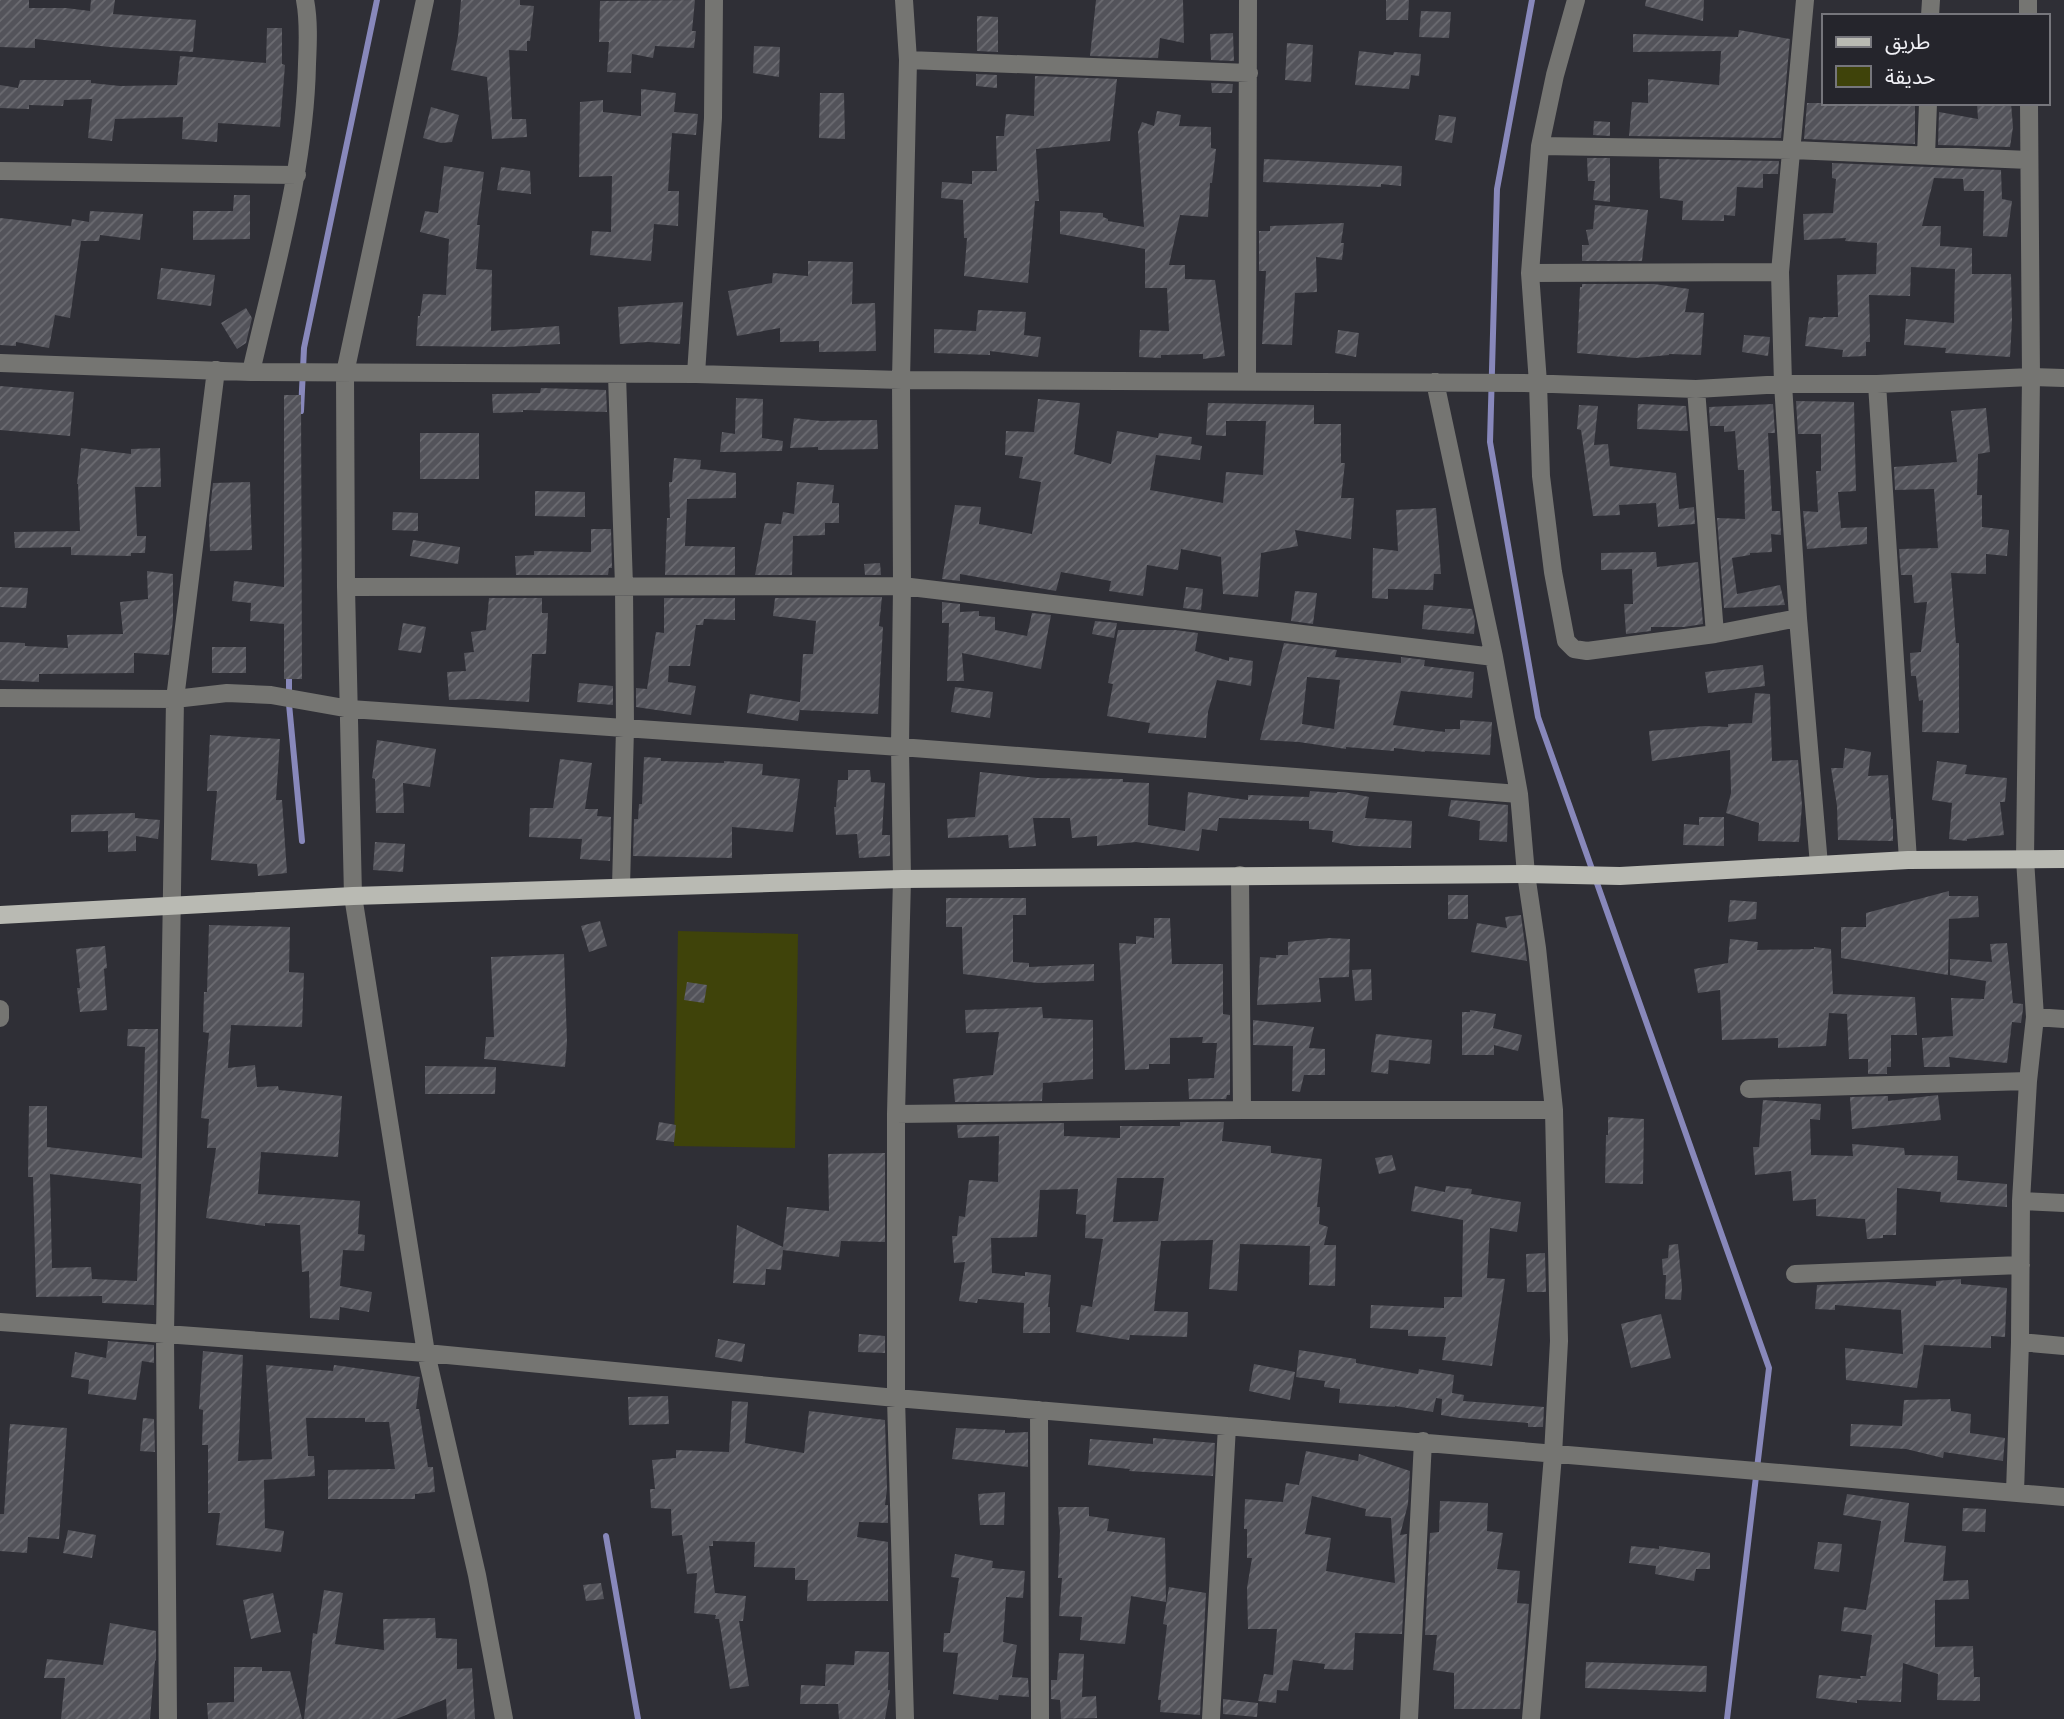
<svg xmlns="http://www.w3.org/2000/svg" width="2064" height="1719" font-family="'IBM Plex Sans','Noto Sans Arabic',sans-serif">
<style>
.park{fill:#3f430a}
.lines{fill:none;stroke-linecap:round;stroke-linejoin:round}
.stream{stroke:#88b;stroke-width:6}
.building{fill:url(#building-hatch);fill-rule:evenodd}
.minor{stroke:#757572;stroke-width:18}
.major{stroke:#b9bab3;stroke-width:18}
</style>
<defs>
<pattern id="building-hatch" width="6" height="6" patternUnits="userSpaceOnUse" patternTransform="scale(1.75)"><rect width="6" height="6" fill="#53535a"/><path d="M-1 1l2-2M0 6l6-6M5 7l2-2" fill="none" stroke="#6c6c72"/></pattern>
</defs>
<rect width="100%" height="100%" fill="#2f2f36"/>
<path class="park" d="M678,931L798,934L795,1148L674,1146Z"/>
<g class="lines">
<path class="stream" d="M1532,0L1497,189L1490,442L1538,717L1769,1368L1727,1719
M301,411L304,348L377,0
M289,673V704L302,841
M606,1536L638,1719"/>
</g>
<path class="building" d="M0,0H29V8H66L90,11L91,0H115L113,14L196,20L193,52L110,47L35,39V48L0,47Z
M461,0H520V5L534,6L530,41H527V51L509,50L512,119H526L527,137L492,139L487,77L451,70L458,36Z
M695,0L692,31H696L694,48L655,46L653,58L632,54L631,73L607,72L609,42H599L600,1Z
M1096,0H1183L1184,43L1160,38L1158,58L1090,56Z
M1386,0H1409L1408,20H1386Z
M1646,0H1704L1703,21L1645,6Z
M1421,11L1451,12L1449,38L1419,37Z
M977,16L998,17V52L977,51Z
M267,28H282V64L285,65L280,127L218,123L217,142L182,139L183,117L115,119L112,141L88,138L92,99L64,100L63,106L29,105V109L0,108V85L18,88L20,80H91V83L120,86L177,85L180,56L266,63Z
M1739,30L1790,39L1781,138L1629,136L1632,102L1648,103V79L1719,85L1721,51L1633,52V34L1738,37Z
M1233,33L1234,61L1211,60L1210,34Z
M1287,43L1313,45L1311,82L1285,80Z
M754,46L780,47L779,77L753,73Z
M1359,51L1393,55L1394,52L1421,54L1419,76L1411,75L1409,89L1355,85Z
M976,74L997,75V88L976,86Z
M1035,76L1117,79L1110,141L1036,149L1039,201H1035L1028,283L964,276L967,238H964L963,200L941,198L942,182L972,184V171H997L996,136H1004L1006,114L1034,116Z
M1211,83L1233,84L1232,93H1212Z
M641,89L676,93L674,112L698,114L696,135L672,133L668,191H679L678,226L654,224L651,261L590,255L592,231L611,232L612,176L579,177L580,102L603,100V112L641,116Z
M820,93H844L845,139L819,138Z
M1807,103H1915V144L1804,139Z
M1977,103H2011L2013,127L2010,147L1938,145L1939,112L1978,119Z
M431,107L459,115L452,142L441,143L423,138Z
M1157,111L1181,115L1179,126L1211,127V148L1216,149L1212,183H1210L1208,217L1180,215L1169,265H1185V279L1215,280L1225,356L1203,359V354L1161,355V358L1139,357L1140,330L1169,331L1167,288H1145V249L1060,234V211L1103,213V217L1108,219V221L1144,227L1138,132L1142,122L1154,126Z
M1439,115L1456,117L1452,143L1435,140Z
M1594,121L1610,122V136L1593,135Z
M1587,158H1610V202L1593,200L1595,181H1588Z
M1264,159L1402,166L1401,186L1381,184V187L1263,182Z
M1659,159L1779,161L1778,174H1763V188L1737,187L1735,216L1724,215V221L1682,220L1683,201L1660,198Z
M1832,163L2001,170L2002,199L2012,201L2007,237L1983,236L1984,191H1964L1963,179L1934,178L1922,226H1941L1940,246L1972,248V274H2011L2012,320L2010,357L1945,353L1946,348L1904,345L1906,319L1954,323L1955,269L1911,267L1910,296L1869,295L1870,342H1866V356L1842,357L1843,350L1805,346L1809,317L1823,318V317H1838L1837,275L1876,274L1877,243L1845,241L1846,238L1804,240L1803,214L1833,213L1836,179L1832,178Z
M444,166L484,172L477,225H480L476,269L492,270L491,331L559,326L560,344L507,347L416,346L418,316H420L423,294L446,295L449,239L420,232L425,211L438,213Z
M501,167L530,171L531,194L497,190Z
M234,195H250V239L193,240V211H233Z
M1595,205L1648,210L1642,261H1582V245H1589L1586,230L1593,229Z
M90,211L143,214L140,240L100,235L99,241H81L70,318L55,315L49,348L16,342V346L0,345V218L71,226L72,219L89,222Z
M1344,223L1341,243H1344L1342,260L1316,257L1317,292L1295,293L1292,345L1262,344L1266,271H1259V231H1270V226Z
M808,261L853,262L852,304L875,303L876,351L819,352V341L780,342V328L737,336L728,291L772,283L773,273L808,276Z
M161,268L215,275L211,306L157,299Z
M1582,284H1654L1689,289L1685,312L1704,313L1701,355L1669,354V355L1635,358L1577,353L1580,287H1582Z
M683,302L680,344L648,342L620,344L618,307Z
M246,308L252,318L246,343L237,349L221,323Z
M978,310L1026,312L1024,335L1041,337L1038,357L990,351V355L934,353V329L976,331Z
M1338,330L1359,333L1356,357L1335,353Z
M1744,335L1770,337L1768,356L1742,352Z
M0,386L74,392L70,436L0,430Z
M541,388L606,390L607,412L523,410V412L493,413L492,394L540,393Z
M284,395H301L302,679H284V624L250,621L251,603L232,601L234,581L284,587Z
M736,398L763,399L762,438L783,441L782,451L720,452L722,432L735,434Z
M1038,399L1080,403L1074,454L1111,464L1117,431L1158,438L1159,433L1192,437L1191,444L1202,446L1200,460L1156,455L1150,490L1223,503L1226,472L1263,475L1266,421H1226V436L1206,435L1208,403L1314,405V424H1341V463H1345L1341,498H1354L1351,539L1295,530L1298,546L1261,553L1258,597L1223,594L1221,557L1181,549L1178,570L1147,565L1143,596L1109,591L1111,581L1061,572L1056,591L960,574V581L942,579L955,505L981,507L979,524L1032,534L1041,482L1019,478L1023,457L1005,455L1006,431L1034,432Z
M1796,401L1854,402L1856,491L1838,492L1841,528L1867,527V544L1807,549L1803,511L1818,512L1816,471H1821V434H1798Z
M1638,404L1686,406L1688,431L1637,429Z
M1773,404L1775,433H1768L1772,511H1780L1781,535L1771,534L1772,552L1750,553V555L1732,558L1737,594L1780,585L1785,605L1724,608L1717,518L1745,519L1744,470H1738L1735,431L1724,432V426H1710L1709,407Z
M1579,405L1598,406L1594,445L1608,444L1610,466L1676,473L1679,509L1694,507L1695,524L1658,527L1656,503L1619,505L1620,515L1593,516L1581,430L1577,429Z
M1986,408L1990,452L1978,454L1977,495H1982V527L2009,530L2007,556L1986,554V574L1951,573L1956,643H1959V733L1922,732L1923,700L1919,701L1916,676H1911L1910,653L1921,652L1927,602L1914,603L1912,575H1901L1899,549L1938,548L1934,489L1895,490L1894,467L1957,462L1951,411Z
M794,418L821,421L877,420L878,449L818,450V447L790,448Z
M420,433H479V479H420Z
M81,448L131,454V449L160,448L161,487H135L137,536H146L145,553H131V556L71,555V547L15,548L14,532L80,531L78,484H77Z
M674,458L701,460L700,469L736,473V498L687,499L685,546L735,547V575H665L667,518H670L669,482H672Z
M250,482L252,550L210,551L209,519L213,483Z
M797,482L834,485L832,503H839V523H825V535L793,536L792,575H755L765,523L781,524L783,512L794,514Z
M535,491L585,492V517L535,516Z
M1436,508L1441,574H1434L1433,590L1388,589V599L1372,598L1373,548L1398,551L1396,510Z
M393,512L418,513V531L392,530Z
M591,529H611L612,568H609L608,575H516L515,556L534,555V551L591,552Z
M413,540L460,547L458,564L410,556Z
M1656,552L1657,567L1698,562L1703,624L1684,627H1651V631L1626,634L1624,604H1633L1632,569L1601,570V553Z
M880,563L881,575H865L864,564Z
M147,571L173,574V619L169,655L134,653V673L39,674V682L0,680V642L25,643V646L68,648L67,635L123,634L120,602L148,599Z
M0,587L28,588L26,608L0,607Z
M1186,587L1203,589L1201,610L1183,608Z
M1295,591L1317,593L1313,624L1291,621Z
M882,597L879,626L883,627L878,714L800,710V708L798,721L747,713L750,694L800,702L803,654H813L816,621L773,616L775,598Z
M489,598H542V613H548L546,654H532L529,702L478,699L449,700L447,672L466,671L464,653L474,652L471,632L486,630Z
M664,598H735V620L704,619L703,625H696L690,666H669L668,682L696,686L691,715L636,707V688L647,689L656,632L664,633Z
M942,602L960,604V612L979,611V616L995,617V630L1027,636L1032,613L1051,615L1041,669L962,653L964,681H947L949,623H942Z
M1424,605L1472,609L1475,621L1474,634L1422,629Z
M1095,621L1117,623L1114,638L1092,634Z
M403,623L426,627L421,653L398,650Z
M1118,630H1175L1198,633L1195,651L1229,661V657L1253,661L1251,686L1217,680L1208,712L1206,738L1148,733L1150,723L1107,716L1113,684L1108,683Z
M1284,643L1337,650L1335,657L1401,663V657L1425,660L1424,666L1474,672L1472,698L1401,691L1393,725L1445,732V729H1460V720L1492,722L1490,755L1425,751V752L1394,748V751L1346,747V749L1299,742L1260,740ZM1307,677L1340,680L1334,729L1302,724Z
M212,647H246V673H212Z
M1763,665L1765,686L1708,693L1705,672Z
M579,683L613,686V705L577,702Z
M955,687L993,692L990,718L951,712Z
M1755,693L1770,694L1772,761L1798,760L1802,805L1799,842L1758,841L1759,823L1726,813L1731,793L1730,750L1652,761L1649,731L1705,726L1728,727V724L1752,723Z
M210,735L280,739L276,800H282L287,873L258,876L257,864L211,860L217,791H207Z
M377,740L436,749L430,787L403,783L404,813H376L375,779L372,778Z
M1845,748L1871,752L1868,776L1888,775L1891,819H1893V841L1838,840L1837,806L1831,768H1843Z
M644,757L661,758V761L724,763V761L763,764L762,775L800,779L793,832L732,827V858L633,856L634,819H638L639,804H642Z
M560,759L592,763L585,809H598L597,816L611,817L610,861L580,859L582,839L529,837L530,808H553Z
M1937,761L1967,765L1965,774L2007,778L2005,802H2000L2004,835L1967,839V841L1949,839L1952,803L1932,800Z
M848,770H870L871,782L885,783L882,835H890V856L859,858L857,834L836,835L834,807H836L838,780H848Z
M980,772L1037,778L1123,779V782L1149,783L1148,825L1185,831L1188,792L1248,800V795L1309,797L1310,791L1337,793V792H1344L1369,797L1365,818L1412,821L1411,848L1355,846L1332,842L1333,831L1309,829V821L1219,818L1217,831L1202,829L1199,851L1136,842L1097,846V836L1072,838L1070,818H1033L1036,846L1009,848L1008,835L948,838L947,819L975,817Z
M1451,800L1508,805L1507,842L1479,840L1480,821L1448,816Z
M135,813V818L160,820L158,839L136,836V851L108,852V831L71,832V815Z
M1699,817H1724V846L1683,845L1684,824L1699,825Z
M375,842L405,844L403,872L373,870Z
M1949,891V896H1978L1979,917L1949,919L1948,975L1841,958V927H1866V913Z
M1448,895H1468V919H1448Z
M946,898H1026V915H1013V962L1029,963V967L1094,964V981L1038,983L963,974L962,927H946Z
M1730,900L1757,902L1756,919L1728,922Z
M1521,915L1527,961L1471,952L1477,923L1507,928L1505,917Z
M1154,918H1170L1172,964H1223V1014L1230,1015V1095H1227L1226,1099H1189L1188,1079L1214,1078L1217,1043H1202L1203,1037L1170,1038V1064H1149V1069L1125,1070L1119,943L1136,944V936L1154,938Z
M600,921L607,946L589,952L581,926Z
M209,925L290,927L289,972L304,973L302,1027L231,1025L228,1068L255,1065L257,1087L278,1086L279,1090L342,1096L338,1157L261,1152L258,1194L360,1201L358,1234L365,1235L364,1251L343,1250L340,1286L372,1292L369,1312L340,1307L339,1320L310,1318L309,1271L302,1272L300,1225L265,1223V1226L206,1218L216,1148H207L209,1119L201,1118L209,1033L203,1032L204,992H207Z
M1329,938L1350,939L1349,977L1319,978L1321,1002L1257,1005L1260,957L1276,958V955H1288V942Z
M1730,939L1758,942L1757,950L1814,949V947L1831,949L1833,994L1915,997L1917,1035H1891V1067H1887V1074H1868V1059H1849L1847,1014L1829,1013L1826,1046L1778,1048V1038L1722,1040L1720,990L1698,993L1694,969L1728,963Z
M2007,943L2013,1003L2023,1004V1009L2021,1023L2012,1022L2007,1063L1949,1057L1950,1067H1924L1922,1038L1953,1036L1951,998L1984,999L1986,981L1950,975V959L1992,962L1990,944Z
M105,946L107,968L104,969L107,1010L80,1012L77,988H80L76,949Z
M564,954L567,1042L565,1067L484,1059L486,1037H494L491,957Z
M1371,969L1372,1000L1355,1001L1352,970Z
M687,982L707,985L704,1003L684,1000Z
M1042,1007L1043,1018L1093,1020V1079L1043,1083L1042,1101L955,1102L953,1079L993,1075L999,1032L966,1033L965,1010Z
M1470,1010L1496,1014L1493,1028L1522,1035L1518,1051L1494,1045V1055H1462V1012H1470Z
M1253,1020L1314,1027L1309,1048L1325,1049V1075H1304L1300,1092L1292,1091L1293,1046L1253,1045Z
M128,1029H158L154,1305L102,1303V1296L36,1297L33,1177H28L29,1106H47V1147L142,1158L145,1047L127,1046ZM50,1174L141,1184L137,1281L92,1279L91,1267L52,1268Z
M1376,1034L1432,1040L1430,1064L1389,1060L1388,1074L1371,1072Z
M425,1066L496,1067L495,1094H425Z
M1938,1095L1941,1120L1852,1129L1850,1097L1888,1096V1101Z
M1763,1100L1821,1104L1820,1120L1810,1119L1811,1155L1853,1156L1852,1144L1904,1148L1905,1155L1958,1156L1957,1180L2007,1184V1207L1940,1202L1941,1192L1897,1188L1896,1235H1883V1238L1867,1239L1865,1219L1816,1216V1199L1793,1201L1791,1171L1755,1175L1753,1147H1759Z
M1608,1117L1644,1119L1643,1184L1605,1183L1606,1135H1608Z
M659,1122L676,1125L674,1142L656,1140Z
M1180,1122H1224L1222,1141L1271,1146V1153L1322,1159L1317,1207H1320L1319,1224L1328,1227L1324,1245H1336L1335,1286L1309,1285L1310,1246L1240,1244L1237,1291L1209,1289L1213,1240L1161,1241L1154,1311L1188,1312L1187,1337L1130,1335L1129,1340L1076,1332L1081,1305L1092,1307L1103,1239L1085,1238L1086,1215L1076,1214L1078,1189L1040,1190L1037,1237L991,1238L992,1273L1025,1276V1272L1051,1275L1048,1307H1050V1333H1023L1024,1303L978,1299L977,1303L959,1301L965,1262L954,1263L952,1236H957L959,1216L965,1217L969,1180L998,1182L999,1136L958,1138L957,1125L1064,1123V1136L1120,1138V1126H1180ZM1117,1178H1164L1158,1221L1113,1222Z
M885,1153V1242L841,1241L839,1257L783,1250L781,1270L766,1269L765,1285L733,1283L737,1225L783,1247L787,1207L829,1211L828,1154Z
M1392,1155L1396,1170L1379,1174L1375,1158Z
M1415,1186L1445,1192L1446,1186L1472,1189L1471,1194L1521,1202L1517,1232L1490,1228L1487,1278L1505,1279L1492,1366L1442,1360L1446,1337L1408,1336V1330L1370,1328L1371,1305L1444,1308V1297H1462L1463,1220L1411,1211Z
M1678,1244L1682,1287L1681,1300L1665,1299L1666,1275H1663L1662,1259L1668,1258L1669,1245Z
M1545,1253L1546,1292H1527L1526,1254Z
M1961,1279V1284L2007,1288L2005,1337L1991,1336V1348L1924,1345L1917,1388L1846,1380L1845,1348L1903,1354L1901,1310L1835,1305V1310L1815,1309L1817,1285L1886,1282L1936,1286V1281Z
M1661,1314L1671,1358L1631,1368L1621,1324Z
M859,1334L885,1336V1353L858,1352Z
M718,1339L745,1344L742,1362L715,1357Z
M108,1341L154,1345V1363L142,1361L136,1400L88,1394L89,1380L71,1377L75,1352L106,1358Z
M1299,1350L1356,1359V1363L1418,1374L1419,1369L1454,1375L1452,1393L1464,1395L1463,1401L1544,1407L1543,1427H1528V1423L1460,1418L1441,1415L1442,1399L1436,1398L1433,1412L1395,1406V1407L1339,1403L1340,1389L1324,1387L1325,1381L1296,1377Z
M203,1351L243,1355L238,1461L272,1459L266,1365L333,1371L334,1365L420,1377L416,1409H419L428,1467H433L435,1492L415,1494V1499H328V1470L395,1469L389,1422H365V1418H306L308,1456H314L315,1476L264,1480L265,1528L284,1531L281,1552L216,1545L220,1513H208V1445H202L203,1410L199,1409Z
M1254,1364L1295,1372L1290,1400L1249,1391Z
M668,1396L669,1424L629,1425L628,1397Z
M1950,1399L1951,1411L1971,1414L1970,1433L2005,1438L2003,1461L1944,1452L1943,1458L1906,1449L1850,1446L1851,1424L1902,1426L1904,1400Z
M732,1401L748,1402L745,1443L804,1453L809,1411L885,1420L887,1489L885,1505H888V1523L859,1522L857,1537L888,1542V1601H807L808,1580H795V1568L754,1567L755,1542L713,1541V1546H709L715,1593L746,1596L743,1621H739L749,1686L730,1689L719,1619H715L716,1615L694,1613L697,1573L687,1574L682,1535L672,1536L671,1509L651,1508L650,1489H655L652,1460L676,1458V1450L729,1452Z
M143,1418L154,1419L155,1452L140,1451Z
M10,1424L67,1428L59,1539L28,1537L27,1553L0,1551V1514H4Z
M956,1428L1005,1430V1433L1028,1432V1467L952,1459Z
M1153,1438L1215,1443L1213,1476L1129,1471L1130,1469L1088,1465L1090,1439L1153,1444Z
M1306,1451L1358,1461L1359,1454L1410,1471L1408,1504L1400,1535L1407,1534L1402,1634L1355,1633L1353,1670L1324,1669L1325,1664L1293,1660L1288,1691L1277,1690L1276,1703L1258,1701L1264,1674L1273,1675L1277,1629H1248L1247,1588L1252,1558H1247V1529H1244L1245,1499L1283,1502L1286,1483L1299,1485ZM1312,1496L1366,1509L1365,1516L1391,1518L1395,1583L1326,1571L1331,1538L1305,1534Z
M1005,1492L1004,1525H980L978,1494Z
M1847,1494L1909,1503L1904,1542L1946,1546L1943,1581L1968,1580L1969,1599L1935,1600V1647L1973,1646L1974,1677H1980V1701L1937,1700L1938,1674L1903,1663L1901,1702L1857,1700V1703L1816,1698L1819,1675L1861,1679L1860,1676H1866L1872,1635L1841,1631L1844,1607L1866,1610L1881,1522V1521L1843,1515Z
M1440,1501L1488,1503L1487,1531L1503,1533L1497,1569L1520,1571L1517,1603L1529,1604L1520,1709H1454V1673L1433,1670L1437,1635H1425L1430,1533L1439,1532Z
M1058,1507H1089V1516L1109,1519L1107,1531L1165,1538L1166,1602L1131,1596L1125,1644L1080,1640L1082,1617L1059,1616L1062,1578H1058L1060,1531Z
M1963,1508L1986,1509L1985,1532L1962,1531Z
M68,1530L96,1535L92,1558L63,1553Z
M1818,1542L1842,1544L1839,1572L1814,1569Z
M1631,1546L1659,1549V1546L1710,1553V1569H1696L1694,1581L1655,1574L1656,1566L1629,1563Z
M955,1554L993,1561L992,1568L1025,1571L1023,1598L1006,1597L1003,1642L1017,1645L1012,1677L1028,1678L1029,1697L999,1695L998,1700L953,1694L958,1653L943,1652L944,1633H950L959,1578L951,1577Z
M601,1583L604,1599L586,1601L583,1585Z
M1169,1587L1206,1593L1200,1715L1160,1712L1161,1700H1158L1167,1625L1163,1624Z
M324,1590L343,1593L335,1644L384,1650L383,1619L435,1618L436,1638L457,1639V1669L472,1668L475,1719H447L446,1699L396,1719H304L313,1633L317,1634Z
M273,1593L281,1632L251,1639L243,1600Z
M110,1623L156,1631V1660L155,1661L150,1719H61L65,1678H44L47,1659L103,1665Z
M855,1651L889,1652L888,1690H890L885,1719H839L838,1704H800L801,1685L825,1686L826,1664L854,1665Z
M1059,1653L1084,1654L1082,1697L1096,1696L1097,1718L1061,1719L1060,1700L1051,1699V1680H1057Z
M1586,1662L1707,1666L1706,1692L1585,1688Z
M234,1667H262V1671H290L302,1719H208L207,1703L234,1702Z
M1223,1699L1258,1703L1257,1717L1223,1714Z"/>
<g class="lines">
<path class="minor" d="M425,0L345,373L346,587L353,896L426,1353L477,1575L504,1719
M904,0L908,60L901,380L902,586L900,747L902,879L896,1114V1398L905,1719
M1576,0L1555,75L1540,146L1530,273L1538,383L1541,476L1553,572L1566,641L1574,649L1587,651L1715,634L1798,618
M1805,0L1780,272L1783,384L1798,618L1819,865
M2028,0V16
M1930,16L1931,0
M908,60L1249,73
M1540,146L1792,150L2029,160
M1926,156L1928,103
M0,171L297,175
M1530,273L1780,272
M0,363L251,372L696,374L901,380L1524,383L1696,389L1783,384H1877L2031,377L2064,378
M251,372C274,271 305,169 307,64C308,43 309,20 305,0
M696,374L713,118L714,0
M617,375L624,586L625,728L621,887
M1247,380L1248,0
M1435,382L1494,657L1519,794L1526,874L1537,948L1554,1110L1559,1341L1553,1455L1531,1719
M1877,384L1908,860
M1696,389L1715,634
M346,587L902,586L1494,657
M0,698L175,699L227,693L271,695L350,709L900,747L1519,794
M1240,875L1242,1110
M0,1009V1018
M2035,1017L2064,1019
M1749,1089L2028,1081
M896,1114L1242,1110H1554
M2021,1201L2064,1203
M1795,1274L2021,1265
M0,1322L426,1353L896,1398L2064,1497
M2020,1342L2064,1346
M1039,1410L1040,1719
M2015,1492L2020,1342L2021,1201L2028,1081L2035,1017L2025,859L2031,377L2029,103
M168,1719L165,1335L175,699L216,370
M1211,1719L1227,1426
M1409,1719L1423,1441"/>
<path class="major" d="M0,915L353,896L902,879L1526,874L1620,876L1908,860L2064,859"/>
</g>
<rect x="1822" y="14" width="228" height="91" fill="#25252c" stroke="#76767c" stroke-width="2"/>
<rect x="1836" y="37" width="35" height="10" fill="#b9bab3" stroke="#76767c" stroke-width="2"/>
<text x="1885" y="49" font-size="21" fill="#f0f0f5">طريق</text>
<rect x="1836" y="66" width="35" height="21" fill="#3f430a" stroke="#76767c" stroke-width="2"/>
<text x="1885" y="84" font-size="21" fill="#f0f0f5">حديقة</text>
</svg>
